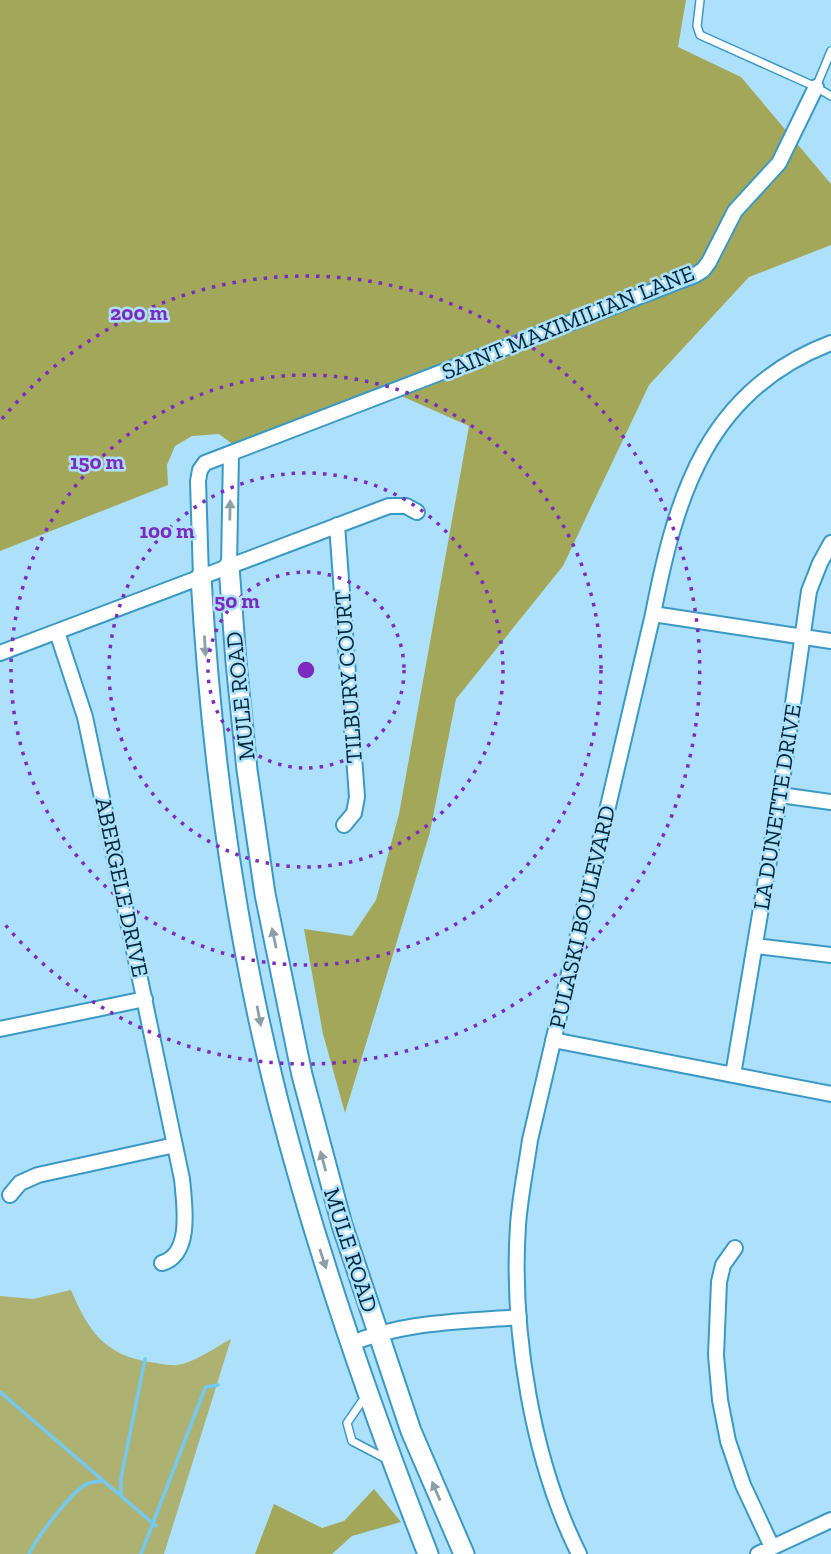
<svg xmlns="http://www.w3.org/2000/svg" width="831" height="1554" font-family="'Zilla Slab',serif">
<style>
.green{fill:#adb171}
.forest{fill:#a3a759}
.lines{fill:none;stroke-linecap:round;stroke-linejoin:round}
.stream{stroke:#74c9f3;stroke-width:3.5}
.lane-casing{stroke:#3b99c4;stroke-width:10}
.street-casing{stroke:#3b99c4;stroke-width:18}
.secondary-casing{stroke:#3b99c4;stroke-width:23}
.lane{stroke:#fff;stroke-width:7}
.street{stroke:#fff;stroke-width:14}
.secondary{stroke:#fff;stroke-width:19}
.oneway{fill:#8c9ea6}
.ring{fill:none;stroke:#7b2cbf;stroke-width:3.5;stroke-dasharray:3.5 7}
.labels{text-anchor:middle;dominant-baseline:central;stroke-width:5;stroke-linejoin:round;paint-order:stroke}
.street-label{font-size:23px;fill:#002839;stroke:#ade0fb}
.centre{fill:#7b2cbf;stroke:#ade0fb;stroke-width:3.5}
.ring-label{font-size:21px;text-anchor:middle;font-weight:bold;fill:#7b2cbf;stroke:#ade0fb;stroke-width:5;stroke-linejoin:round;paint-order:stroke}
</style>
<rect width="100%" height="100%" fill="#ade0fb"/>
<path class="green" d="M71,1290C88,1330 104,1355 150,1362C158,1363 169,1366 177,1365C196,1362 214,1348 231,1339L164,1554H0V1296L33,1299Z"/>
<path class="forest" d="M0,0H686L678,47L741,77L831,184V245L749,277L649,385L563,566L456,699L430,832L345,1113L323,1034L304,929L352,936L376,900L399,814L469,426L397,394L246,454L219,434L192,436L175,446L167,465L168,485L0,551Z
M374,1489L401,1522L352,1536L332,1554H255L274,1504L322,1528L344,1521Z"/>
<g class="lines">
<path class="stream" d="M0,1392L156,1526
M121,1495V1478L145,1359
M29,1554C37,1537 69,1495 85,1485C90,1482 95,1482 101,1481
M141,1554L204,1391L206,1387L218,1385"/>
<g class="lane-casing">
<path id="lane" d="M700,0L697,26L700,35L816,87L831,96
M816,87L831,51
M365,1397L347,1423L352,1441L390,1461"/>
</g>
<g class="street-casing">
<path id="street" d="M337,525L357,797L354,813L344,825
M229,566L231,453
M201,577L198,481L200,470L205,463L695,275L703,270L709,262L735,211L779,163L816,87
M653,614L831,641
M57,632L85,717L182,1179C184,1203 193,1254 162,1263
M0,653L389,506H406L417,512
M780,795L831,802
M756,946L831,955
M0,1029L145,999
M553,1040L831,1094
M733,1075L780,795L809,591L820,563L831,543
M10,1195L20,1183L38,1175L175,1145
M735,1248L723,1265L719,1282L716,1355L720,1400L728,1441L743,1485L772,1547
M350,1344C404,1321 462,1322 519,1317
M579,1554C532,1460 511,1330 518,1225C520,1197 526,1168 530,1140L653,614C676,496 707,390 831,343
M758,1554L831,1520"/>
</g>
<g class="secondary-casing">
<path id="secondary" d="M229,566L236,662L247,770L265,894L302,1075L342,1225L411,1431L464,1554
M201,577C211,752 235,932 278,1101C318,1256 370,1406 428,1554"/>
</g>
<use href="#lane" class="lane"/>
<use href="#street" class="street"/>
<use href="#secondary" class="secondary"/>
</g>
<defs><path id="oneway-solid" d="M-6-.8H1V-3.2L6.5 0L1 3.2V.8H-6Z" transform="scale(1.75)"/></defs>
<g class="oneway">
<use href="#oneway-solid" transform="translate(230 510) rotate(-89)"/>
<use href="#oneway-solid" transform="translate(205 646) rotate(87)"/>
<use href="#oneway-solid" transform="translate(274 938) rotate(-102)"/>
<use href="#oneway-solid" transform="translate(259 1016) rotate(79)"/>
<use href="#oneway-solid" transform="translate(323 1161) rotate(-105)"/>
<use href="#oneway-solid" transform="translate(323 1259) rotate(72)"/>
<use href="#oneway-solid" transform="translate(436 1491) rotate(-113)"/>
</g>
<g class="ring">
<circle cx="306" cy="670" r="98"/>
<circle cx="306" cy="670" r="197"/>
<circle cx="306" cy="670" r="295"/>
<path d="M2 419A394 394 0 1 1 2 921"/>
</g>
<g class="labels">
<g class="street-label">
<text transform="translate(568 322) rotate(-22)">SAINT MAXIMILIAN LANE</text>
<text transform="translate(348 677) rotate(-94)">TILBURY COURT</text>
<text transform="translate(240 696) rotate(-96)">MULE ROAD</text>
<text transform="translate(777 807) rotate(-81)">LA DUNETTE DRIVE</text>
<text transform="translate(122 887) rotate(78)">ABERGELE DRIVE</text>
<text transform="translate(582 917) rotate(-77)">PULASKI BOULEVARD</text>
<text transform="translate(351 1250) rotate(72)">MULE ROAD</text>
</g>
</g>
<circle cx="306" cy="670" r="10" class="centre"/>
<g class="ring-label">
<text x="139" y="320">200 m</text>
<text x="97" y="469">150 m</text>
<text x="167" y="538">100 m</text>
<text x="237" y="608">50 m</text>
</g>
</svg>
